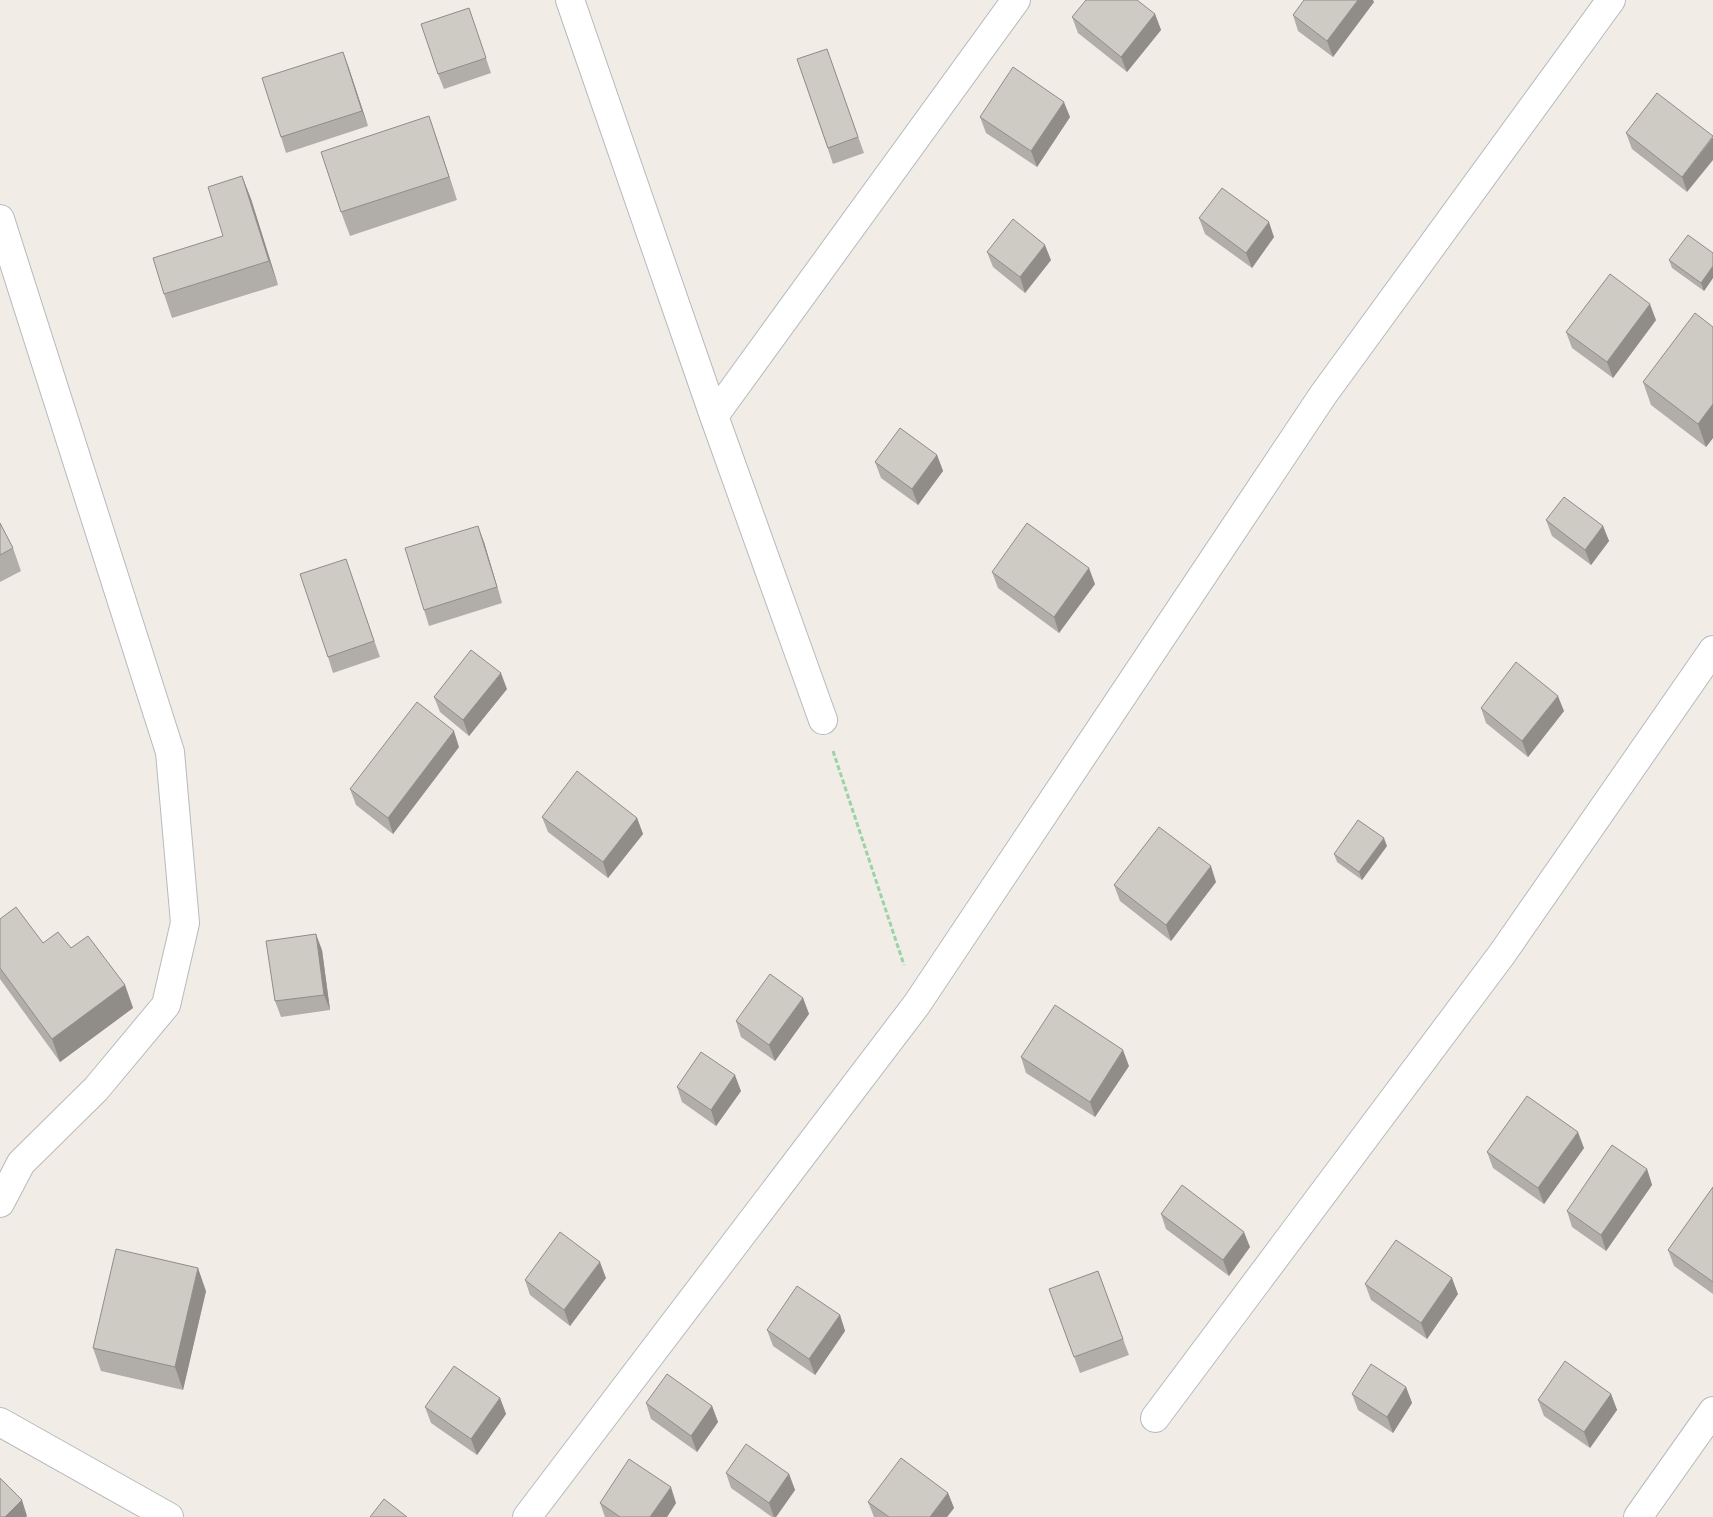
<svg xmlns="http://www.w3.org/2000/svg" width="1713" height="1517" font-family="'Open Sans',sans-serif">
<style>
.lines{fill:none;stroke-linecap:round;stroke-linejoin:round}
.minor-casing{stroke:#b6babd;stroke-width:30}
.path{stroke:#9cd3a4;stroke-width:3;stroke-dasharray:5 2.5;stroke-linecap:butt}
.minor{stroke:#fff;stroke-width:28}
.wall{fill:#b1aea9}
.shaded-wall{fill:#908d89}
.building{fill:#cecac4;stroke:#908d89}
</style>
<rect width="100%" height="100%" fill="#f1ede6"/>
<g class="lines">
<g class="minor-casing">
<path id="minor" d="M570,0L714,416L823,720
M0,219L170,752L185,923L166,1005L96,1089L21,1163L0,1203
M714,416L1016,0
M1155,1418L1502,954L1713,650
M0,1422L169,1517
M527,1517L917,1004L1323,395L1611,0
M1638,1517L1713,1411"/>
</g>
<path class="path" d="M833,751L904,965"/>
<use href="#minor" class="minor"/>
</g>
<path class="wall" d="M1374,2L1333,57L1298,31L1293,15Z
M469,8L491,73L444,89L438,74Z
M1155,14L1161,30L1127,72L1078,33L1072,17Z
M827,49L864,153L833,164L797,59Z
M343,52L368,126L286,153L281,137Z
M1657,93L1687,192L1632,149L1626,133Z
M429,116L457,200L350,236L341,212Z
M980,117H1070L1037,167L986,133Z
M242,176L251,199L278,285L172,318L164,294L223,236Z
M1199,218L1274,237L1252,268L1205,234Z
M987,252L1051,260L1025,293L993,267Z
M1713,253V278L1704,291L1672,268L1669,260Z
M1656,320L1613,378L1572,348L1566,332Z
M1713,327V438L1706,447L1651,405L1643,382Z
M937,455L943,471L918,505L881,478L875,462Z
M1546,520L1603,526L1609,541L1591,565L1552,536Z
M0,523L13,548L21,571L0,582Z
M484,542L502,603L429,626L424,610Z
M346,559L380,657L333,673L328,657Z
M992,572L1095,584L1059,633L998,588Z
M507,689L469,736L440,712L434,697Z
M1481,708L1564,711L1528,757L1486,723Z
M459,747L393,834L356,805L350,789Z
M542,817L637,818L643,834L608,878L548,832Z
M1387,846L1362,880L1337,862L1334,854Z
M1216,882L1171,941L1120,901L1114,885Z
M0,919L43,943L71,948L125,985L133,1008L60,1062L0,979Z
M322,950L330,1010L281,1017L275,1001Z
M803,998L809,1014L775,1061L741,1037L736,1021Z
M1021,1057L1129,1066L1095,1117L1026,1073Z
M677,1087L741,1091L716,1126L682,1102Z
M1584,1148L1544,1204L1493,1168L1487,1152Z
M1647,1169L1652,1185L1606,1251L1572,1227L1567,1211Z
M1713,1187V1294L1674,1266L1668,1250Z
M1161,1214L1250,1247L1229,1276L1166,1229Z
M1098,1271L1129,1355L1080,1373L1049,1289Z
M606,1278L570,1326L530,1295L525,1280Z
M1365,1284L1458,1294L1427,1339L1371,1300Z
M206,1291L183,1390L101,1371L93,1348Z
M840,1315L845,1331L815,1375L773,1346L767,1330Z
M1406,1387L1412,1403L1393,1433L1358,1410L1352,1394Z
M1611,1394L1617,1410L1590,1448L1544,1416L1538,1400Z
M500,1398L506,1414L477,1455L431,1423L425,1407Z
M646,1403L712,1406L718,1422L697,1452L651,1419Z
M726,1473L789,1474L795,1490L776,1517H772L731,1488Z
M948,1493L954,1508L947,1517H874L868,1502Z
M600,1503H676L667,1517H605Z"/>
<path class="shaded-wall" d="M1358,0H1373L1374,2L1333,57L1327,41Z
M1155,14L1161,30L1127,72L1121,57Z
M343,52L349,68L368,126L362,111Z
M1064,102L1070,117L1037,167L1031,151Z
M429,116L437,139L457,200L449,177Z
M1713,137V160L1687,192L1682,177Z
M242,176L251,199L278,285L269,261Z
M1269,222L1274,237L1252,268L1246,253Z
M1045,245L1051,260L1025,293L1020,277Z
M1713,266V278L1704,291L1701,283Z
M1650,304L1656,320L1613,378L1607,362Z
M1713,404V438L1706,447L1698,424Z
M937,455L943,471L918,505L912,489Z
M478,526L484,542L502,603L497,587Z
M1603,526L1609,541L1591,565L1585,550Z
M1089,568L1095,584L1059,633L1054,617Z
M501,673L507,689L469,736L463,720Z
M1558,696L1564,711L1528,757L1522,741Z
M454,731L459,747L393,834L388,818Z
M637,818L643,834L608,878L603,862Z
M1384,838L1387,846L1362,880L1359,872Z
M1211,866L1216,882L1171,941L1166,925Z
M316,934L322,950L330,1010L324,995Z
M125,985L133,1008L60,1062L52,1039Z
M803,998L809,1014L775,1061L769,1045Z
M1123,1050L1129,1066L1095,1117L1090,1102Z
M735,1075L741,1091L716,1126L711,1110Z
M1578,1132L1584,1148L1544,1204L1538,1188Z
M1647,1169L1652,1185L1606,1251L1601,1235Z
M1244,1232L1250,1247L1229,1276L1223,1260Z
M600,1262L606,1278L570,1326L564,1310Z
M198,1268L206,1291L183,1390L175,1367Z
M1452,1278L1458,1294L1427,1339L1421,1323Z
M840,1315L845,1331L815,1375L809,1359Z
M1406,1387L1412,1403L1393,1433L1387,1417Z
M1611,1394L1617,1410L1590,1448L1584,1432Z
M500,1398L506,1414L477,1455L471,1439Z
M712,1406L718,1422L697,1452L691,1436Z
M789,1474L795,1490L776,1517H774L769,1503Z
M671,1487L676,1503L667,1517H650Z
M948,1493L954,1508L947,1517H930Z
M22,1500L27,1516L26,1517H5Z"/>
<path class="building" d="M1086,0H1137L1155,14L1121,57L1072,17Z
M1304,0H1358L1327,41L1293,15Z
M469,8L486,58L438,74L421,24Z
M827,49L858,137L828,148L797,59Z
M343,52L362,111L281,137L262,78Z
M1013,67L1064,102L1031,151L980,117Z
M1657,93L1713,136L1682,177L1626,133Z
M429,116L449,177L341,212L321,152Z
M242,176L269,261L164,294L153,258L223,236L208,187Z
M1222,188L1269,222L1246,253L1199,218Z
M1013,219L1045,245L1020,277L987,252Z
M1688,235L1713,253V266L1701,283L1669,260Z
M1610,274L1650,304L1607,362L1566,332Z
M1695,313L1713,327V404L1698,424L1643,382Z
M900,428L937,455L912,489L875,462Z
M1564,497L1603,526L1585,550L1546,520Z
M0,523L13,548L0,555Z
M1027,523L1089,568L1054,617L992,572Z
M478,526L497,587L424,610L405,548Z
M346,559L374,641L328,657L300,574Z
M471,650L501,673L463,720L434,697Z
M1516,662L1558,696L1522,741L1481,708Z
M417,702L454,731L388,818L350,789Z
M577,771L637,818L603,862L542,817Z
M1358,820L1384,838L1359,872L1334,854Z
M1159,827L1211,866L1166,925L1114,885Z
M16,907L43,943L58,932L71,948L88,936L125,985L52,1039L0,968V919Z
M316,934L324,995L275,1001L266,941Z
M770,974L803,998L769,1045L736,1021Z
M1055,1005L1123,1050L1090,1102L1021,1057Z
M701,1052L735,1075L711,1110L677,1087Z
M1527,1096L1578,1132L1538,1188L1487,1152Z
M1612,1145L1647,1169L1601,1235L1567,1211Z
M1182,1185L1244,1232L1223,1260L1161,1214Z
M1713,1187V1282L1668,1250Z
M560,1232L600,1262L564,1310L525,1280Z
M1396,1240L1452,1278L1421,1323L1365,1284Z
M116,1249L198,1268L175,1367L93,1348Z
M1098,1271L1123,1339L1074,1357L1049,1289Z
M797,1286L840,1315L809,1359L767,1330Z
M1565,1361L1611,1394L1584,1432L1538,1400Z
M1371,1364L1406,1387L1387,1417L1352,1394Z
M454,1366L500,1398L471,1439L425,1407Z
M667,1374L712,1406L691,1436L646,1403Z
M746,1444L789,1474L769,1503L726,1473Z
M901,1458L948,1493L930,1517H889L868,1502Z
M629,1459L671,1487L650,1517H620L600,1503Z
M0,1478L22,1500L5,1517H0Z
M384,1499L407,1517H370Z"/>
</svg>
